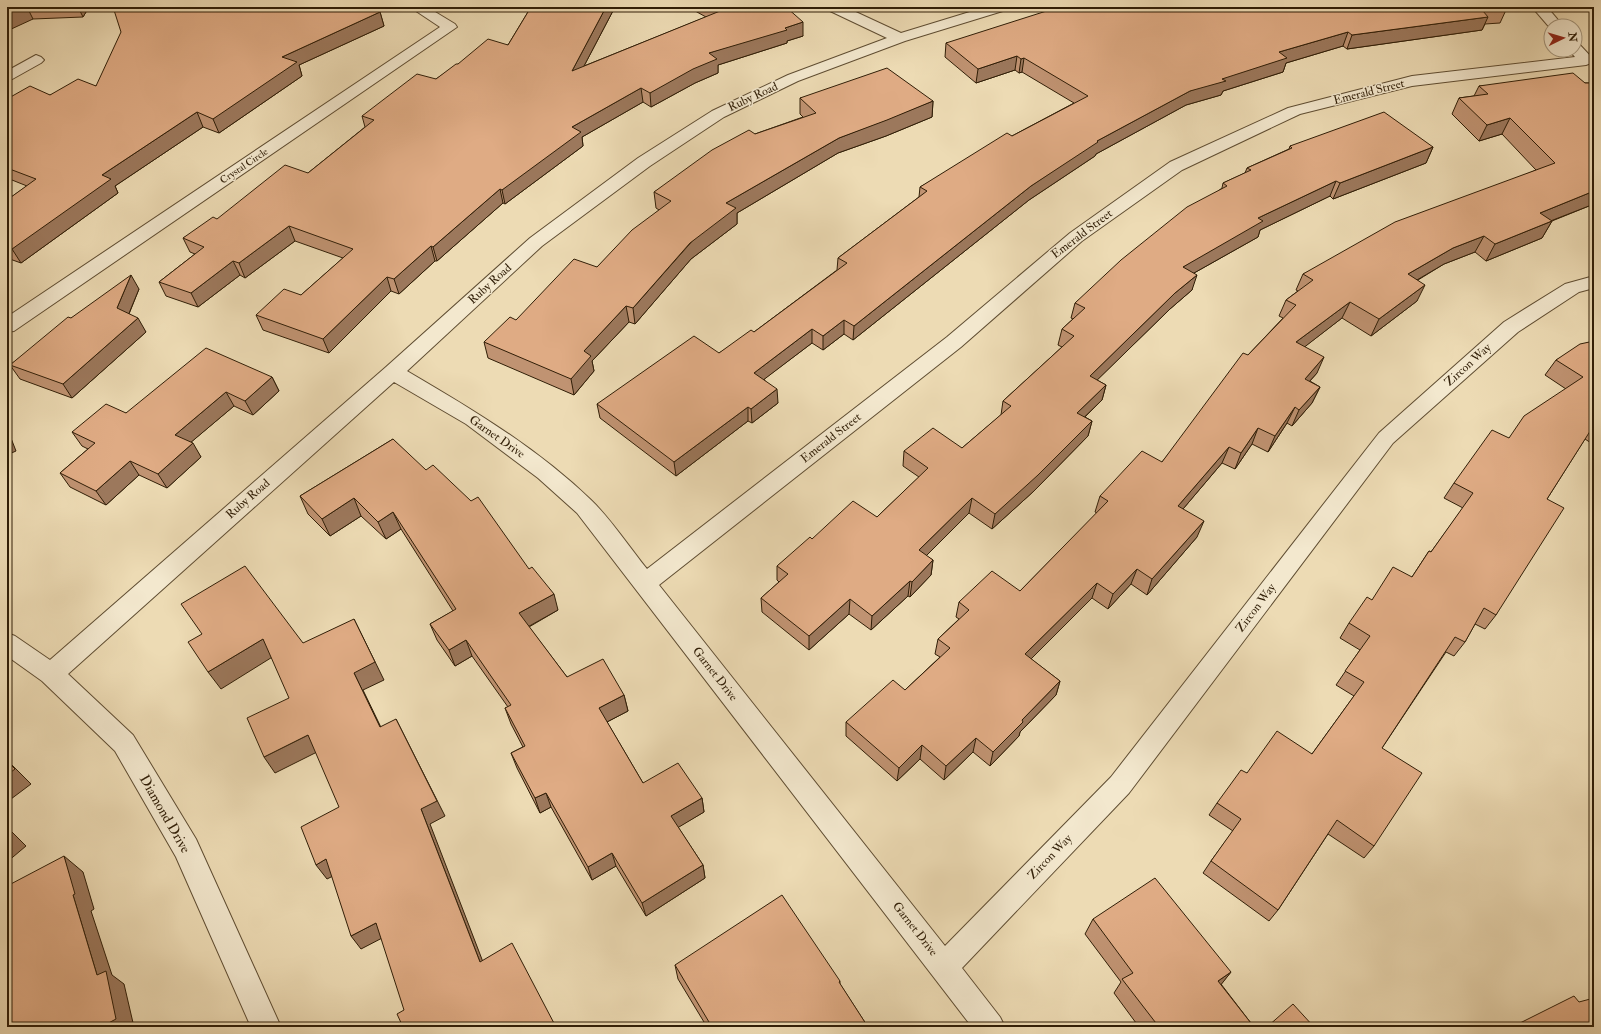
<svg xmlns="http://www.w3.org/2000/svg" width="1601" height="1034" font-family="'IM FELL Double Pica',serif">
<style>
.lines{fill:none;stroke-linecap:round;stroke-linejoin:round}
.minor-casing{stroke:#5f4d32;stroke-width:2}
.minor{fill:#f3e8ce;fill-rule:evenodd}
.wall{fill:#c09372;stroke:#301e07}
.shaded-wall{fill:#9c785c;stroke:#301e07}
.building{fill:#dfab84;stroke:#301e07}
.labels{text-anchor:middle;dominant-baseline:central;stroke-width:3;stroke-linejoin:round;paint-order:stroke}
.far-street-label{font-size:10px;fill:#301e07;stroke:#f3e8ce}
.street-label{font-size:12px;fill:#301e07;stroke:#f3e8ce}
.near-street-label{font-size:14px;fill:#301e07;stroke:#f3e8ce}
</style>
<rect width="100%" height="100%" fill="#eddbb4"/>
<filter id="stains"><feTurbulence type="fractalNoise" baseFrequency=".005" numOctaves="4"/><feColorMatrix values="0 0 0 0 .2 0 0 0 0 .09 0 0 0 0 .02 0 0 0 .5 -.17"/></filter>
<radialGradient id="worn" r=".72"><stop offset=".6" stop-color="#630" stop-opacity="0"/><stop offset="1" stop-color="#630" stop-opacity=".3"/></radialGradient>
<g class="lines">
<g class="minor-casing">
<path id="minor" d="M410,7H427L455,24L457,27L14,331L7,332V317L440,27Z
M826,7H845L901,33L986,7H1008L1006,10L905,41L798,81L724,117L650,166L542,246L407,371C472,409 537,448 591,500C610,518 630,548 647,569L947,337L1070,233L1170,162L1288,108L1412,76L1575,57L1569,50H1575V43L1580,45L1594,60L1591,63L1586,65L1412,86L1300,114L1182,170L1082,241L961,347L659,585L945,946L1111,777L1379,433L1504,322L1565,284L1594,276V288L1579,292L1518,332L1393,443L1129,793L962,968L1000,1017L1005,1027H972L577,513L538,478L466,424L394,382L68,674L133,735L196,839L281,1027H251L176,857L115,751L42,681L7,656V633L15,636L50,660L386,367L530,238L638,158L712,111L788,75L887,38L828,10Z
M1532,7H1547L1563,26H1551V29Z
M36,55L41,57L44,60L41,63L7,82V71Z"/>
</g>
<use href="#minor" class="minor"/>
</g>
<path class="wall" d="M7,7H89L83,17L33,19Z
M531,7H615L584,66L706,17L688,7H786L803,36L787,41V43L718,65V73L695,83L651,107L643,102L582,137L583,146L505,204L503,203L437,261H435L399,294L391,291L329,353L263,330L256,315L301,295L343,258L295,241L245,278L240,275L198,307L166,296L159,282L195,254L190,252L183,238L308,173L365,127L362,116L436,79L458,64L508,45Z
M1506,10L1500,23L1485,24L1482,30L1347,49L1343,46L1286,63L1283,72L1223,91L1221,95L1186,105L1096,154L1095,156L1029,200L853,340L844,334L823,350L812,343L764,379L778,403L752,423L748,421L676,476L600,418L597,404L719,353L754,332L837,270L838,258L919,197L920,187L1012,136L1074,103L1022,72L1019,73L1015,70L976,83L945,57L946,43Z
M380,12L384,26L299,65L302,76L219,133L203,127L115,186L118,193L21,263L7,258V200L27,186L7,178V99L50,95L96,86Z
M1585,83H1594V204L1552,221L1542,238L1486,261L1475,252L1444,264L1418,280L1417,301L1371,336L1342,318L1304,347L1317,373L1310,381L1320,387L1312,403L1292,426L1287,423L1268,452L1252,444L1235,469L1222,463L1183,509L1197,537L1147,595L1131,584L1108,609L1092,598L1031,659L1060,681L1056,695L1020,732L1019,736L990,766L973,752L944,780L920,759L897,781L846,736V722L905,690L940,657L935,654L938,639L959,619L956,617L959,602L1020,591L1097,513L1095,512L1100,496L1162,462L1248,355L1283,318L1279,316L1286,300L1298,291L1296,290L1303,274L1536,170L1502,134L1479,141L1452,114L1459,98L1474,96L1479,86Z
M800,98L933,101L932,117L886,136L838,153L737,213V224L691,259L635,324L629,322L592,361L594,371L574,395L488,358L484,342L597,267L659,210L656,208L654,192L755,134L803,117L800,114Z
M1290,146L1433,147L1426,163L1333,199L1330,196L1260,230L1258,237L1194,273L1192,290L1170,309L1097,380L1106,385L1102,400L1085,417L1092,421L1088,436L1034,491L992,529L969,513L926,556L933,560L931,575L910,597L908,596L871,630L849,614L809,650L762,612L761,598L779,582L777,580V566L812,539L877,517L919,477L903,466L904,451L962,448L1001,415L1003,401L1062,347L1058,345L1062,329L1073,319L1071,318L1075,303L1222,188L1223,183L1245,173L1247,168L1289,149Z
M139,289L129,314L146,332L72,398L20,379L10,365L71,318Z
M1594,341V445L1585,439L1547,499L1496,615L1485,629L1475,624L1465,642L1454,656L1446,652L1382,748L1374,846L1364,858L1328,834L1278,910L1269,921L1203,873L1211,861L1233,831L1209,815L1217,803L1247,773L1312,754L1354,696L1336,685L1360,650L1340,638L1349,623L1372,600L1412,577L1429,551L1431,552L1463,508L1444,498L1454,483L1509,438L1566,389L1545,375L1556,360Z
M272,377L279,391L253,415L234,406L191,442L201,457L167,488L139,475L106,505L70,487L60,473L88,449L82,446L72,432L126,413Z
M393,439L558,610L529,627L567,677L624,695L628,711L607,722L643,783L702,798L704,812L678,827L703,865L705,878L646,916L616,866L592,880L551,807L540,813L517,768L511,753L523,747L511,724L505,708L508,707L472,656L455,666L437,640L430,624L453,611L401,529L386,539L361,516L330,536L308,514L300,496Z
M1093,919L1231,972L1221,984L1254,1027H1139L1114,993L1121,982L1085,934Z
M675,965L840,981V984L868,1027H707L678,979Z"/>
<path class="shaded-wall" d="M22,7H27L33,19L7,31V14Z
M78,7H89L83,17Z
M606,7H615L574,85L572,71Z
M380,12L384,26L299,65L302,76L219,133L213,119L282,57Z
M1488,17L1482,30L1347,49L1352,35Z
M803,22V36L787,41V43L718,65V73L695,83L651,107L650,93L709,53Z
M1348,32L1343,46L1286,63L1283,72L1223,91L1221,95L1186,105L1096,154L1095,156L1029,200L853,340L854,326L1031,186L1097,141L1190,91L1222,79L1279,52Z
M1017,56L1015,70L976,83L978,69Z
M1024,58L1022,72L1019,73L1021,59Z
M641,88L643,102L582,137L583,146L505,204L502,190L572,127Z
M933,101L932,117L886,136L838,153L737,213V224L691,259L635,324L633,308L726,203L839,138Z
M197,112L203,127L115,186L118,193L21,263L12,249L102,175Z
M1510,118L1502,134L1479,141L1487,125Z
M1433,147L1426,163L1333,199L1340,183Z
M1336,181L1330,196L1260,230L1258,237L1178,282L1183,267L1258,218Z
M500,189L503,203L437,261L433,247Z
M1594,191V204L1530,229L1540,213Z
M1552,221L1542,238L1486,261L1495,244Z
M289,226L295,241L245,278L239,263Z
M1484,236L1475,252L1444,264L1400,290L1408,274L1453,248Z
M431,246L435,261L399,294L394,279Z
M233,261L240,275L198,307L191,293Z
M131,275L139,289L125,323L117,308Z
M1197,275L1192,290L1170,309L1086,391L1090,376L1175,293Z
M387,277L391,291L329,353L323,339Z
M1425,285L1417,301L1371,336L1379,319Z
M1350,302L1342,318L1289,359L1296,342Z
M626,306L629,322L592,361L594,371L574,395L571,379L584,351Z
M138,318L146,332L72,398L63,384Z
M844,320V334L823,350V336Z
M812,329V343L754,387V373Z
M1324,357L1317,373L1297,395L1305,379Z
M272,377L279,391L253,415L245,401Z
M1106,385L1102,400L1073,428L1077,413Z
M1320,387L1312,403L1292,426L1299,410Z
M777,389L778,403L752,423L751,409Z
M226,392L234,406L183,449L175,435Z
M748,407V421L676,476L674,462Z
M1295,407L1287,423L1268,452L1275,436Z
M1092,421L1088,436L1034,491L992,529L995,514Z
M7,428L16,451L7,455Z
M1258,428L1252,444L1235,469L1241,453Z
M193,443L201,457L167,488L158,474Z
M1229,447L1222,463L1172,522L1178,506Z
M130,461L139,475L106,505L96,491Z
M354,498L361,516L330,536L322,519Z
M972,498L969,513L917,565L919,550Z
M393,512L401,529L386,539L378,522Z
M1204,521L1197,537L1147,595L1152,579Z
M933,560L931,575L910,597L912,582Z
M1137,569L1131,584L1108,609L1113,594Z
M910,581L908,596L871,630L872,616Z
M1097,583L1092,598L1021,669L1025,654Z
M554,594L558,610L524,629L519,613Z
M850,599L849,614L809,650V636Z
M354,619L384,680L363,690L389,744L380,727L354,673Z
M263,639L274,656L221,689L208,672Z
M466,640L472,656L455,666L449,650Z
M1060,681L1056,695L1020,732L1019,736L990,766L993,752L1022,720Z
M624,695L628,711L603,724L599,708Z
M396,719L445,816L430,824L488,975L480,962L421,809Z
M308,735L319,751L275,773L264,757Z
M976,738L973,752L944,780L946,766Z
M922,745L920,759L897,781L899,768Z
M7,760L31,784L7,802Z
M546,793L551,807L540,813L535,798Z
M702,798L704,812L674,830L671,816Z
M7,827L26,846L7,862Z
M612,853L616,866L592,880L588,867Z
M64,856L83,872L94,909L91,911L112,975L124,984L134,1027H101L97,975L73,895Z
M326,859L337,874L327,879L316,865Z
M703,865L705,878L646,916L642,903Z
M376,923L386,936L361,949L351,936Z
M1231,972L1220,986L1218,981Z"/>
<path class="building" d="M7,7H22L7,14Z
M113,7H371L380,12L282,57L297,62L213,119L197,112L102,175L111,179L12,249L7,247V200L36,179L7,168V99L30,86L50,95L78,79L96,86L121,32Z
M531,7H606L572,71L720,11L712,7H786L803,22L785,28L787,30L709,53L717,59L693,69L650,93L641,88L572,127L581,132L502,190L500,189L433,247L431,246L394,279L387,277L323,339L256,315L284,289L301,295L353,249L289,226L239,263L233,261L191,293L159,282L204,247L183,238L213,217L217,219L285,165L308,173L374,120L362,116L417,74L436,79L456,64H458L488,39L508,45Z
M1059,7H1504L1506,10L1483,11L1488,17L1352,35L1348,32L1279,52L1287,58L1222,79L1226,81L1190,91L1097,141L1098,142L1031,186L854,326L844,320L823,336L812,329L754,373L777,389L751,409L748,407L674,462L597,404L694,336L719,353L751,330L754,332L847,263L838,258L927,191L920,187L1007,133L1012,136L1088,96L1024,58L1021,59L1017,56L978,69L946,43Z
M887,68L933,101L887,120L839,138L726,203L736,208L690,243L633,308L626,306L584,351L591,356L571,379L484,342L510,317L516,320L574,259L597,267L632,230L671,201L654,192L712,150L749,130L755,134L816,113L800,98Z
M1573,73L1585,83H1594V191L1540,213L1552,221L1495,244L1484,236L1453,248L1408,274L1425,285L1379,319L1350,302L1296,342L1324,357L1305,379L1320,387L1299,410L1295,407L1275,436L1258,428L1241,453L1229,447L1178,506L1204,521L1152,579L1137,569L1113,594L1097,583L1025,654L1060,681L1022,720L1023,722L993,752L976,738L946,766L922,745L899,768L846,722L893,680L905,690L950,648L938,639L969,610L959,602L992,571L1020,591L1108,501L1100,496L1142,451L1162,462L1243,353L1248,355L1296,305L1286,300L1313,280L1303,274L1395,222L1555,163L1510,118L1487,125L1459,98L1488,94L1479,86Z
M1384,112L1433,147L1340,183L1336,181L1258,218L1263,221L1183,267L1197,275L1175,293L1090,376L1106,385L1077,413L1092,421L1038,475L995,514L972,498L919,550L933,560L912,582L910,581L872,616L850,599L809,636L761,598L788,574L777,566L810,537L812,539L853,501L877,517L928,468L904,451L933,428L962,448L1011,406L1003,401L1074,336L1062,329L1085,308L1075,303L1121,260L1187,207L1227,186L1223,183L1251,170L1247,168L1292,148L1290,146Z
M131,275L117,308L138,318L63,384L10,365L68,317L71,318Z
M1594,341V425L1547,499L1564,508L1496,615L1484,608L1465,642L1455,637L1382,748L1422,773L1374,846L1337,820L1278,910L1211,861L1241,819L1217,803L1241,770L1247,773L1277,731L1312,754L1364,682L1345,671L1370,636L1349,623L1367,597L1372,600L1393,567L1412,577L1429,551L1431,552L1473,493L1454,483L1492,430L1509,438L1524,416L1583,377L1556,360L1580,344Z
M206,348L272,377L245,401L226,392L175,435L193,443L158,474L130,461L96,491L60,473L95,443L72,432L106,404L126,413Z
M393,439L426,470L433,465L471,501L478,497L529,569L532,567L554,594L519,613L567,677L603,659L624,695L599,708L643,783L678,763L702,798L671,816L703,865L642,903L612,853L588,867L546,793L535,798L511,753L525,746L505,708L511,705L466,640L449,650L430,624L456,609L393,512L378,522L354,498L322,519L300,496Z
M245,566L303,643L354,619L375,662L354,673L380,727L396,719L437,801L421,809L480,962L512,943L556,1027H403L397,1014L404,1010L376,923L351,936L326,859L316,865L301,827L339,807L308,735L264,757L247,718L289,698L263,639L208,672L188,642L202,634L181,604Z
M7,761L15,769L7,775Z
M7,829L10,832L7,834Z
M64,856L75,894L73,895L97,975L106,971L116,1019L101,1027H7V886Z
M1155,878L1231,972L1218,981L1254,1027H1159L1122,979L1133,973L1093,919Z
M782,895L840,981L839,982L868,1027H712L675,965Z
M1574,996L1579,1002L1594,998V1027H1512Z
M1293,1004L1314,1027H1267Z"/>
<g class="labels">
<g class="far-street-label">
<text transform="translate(244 166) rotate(-34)">Crystal Circle</text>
</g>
<g class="street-label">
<text transform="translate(1369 92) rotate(-14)">Emerald Street</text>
<text transform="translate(753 97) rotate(-25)">Ruby Road</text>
<text transform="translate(1082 234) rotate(-37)">Emerald Street</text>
<text transform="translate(490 284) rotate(-42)">Ruby Road</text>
<text transform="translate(1468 365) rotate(-42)">Zircon Way</text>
<text transform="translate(497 437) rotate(35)">Garnet Drive</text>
<text transform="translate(831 438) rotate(-38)">Emerald Street</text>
<text transform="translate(248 499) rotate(-41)">Ruby Road</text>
<text transform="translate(1256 608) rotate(-53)">Zircon Way</text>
<text transform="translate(715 674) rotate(52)">Garnet Drive</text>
<text transform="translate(1050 857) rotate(-46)">Zircon Way</text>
<text transform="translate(915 929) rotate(52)">Garnet Drive</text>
</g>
<g class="near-street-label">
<text transform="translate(165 814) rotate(60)">Diamond Drive</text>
</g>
</g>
<rect width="1601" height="1034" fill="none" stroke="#eddbb4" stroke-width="24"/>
<rect x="8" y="8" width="1585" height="1018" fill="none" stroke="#301e07" stroke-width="2"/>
<rect x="12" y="12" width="1577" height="1010" fill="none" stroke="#301e07"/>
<g transform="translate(1563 38) rotate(85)"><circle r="19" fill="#f3e8ce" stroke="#a5977e"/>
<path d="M0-3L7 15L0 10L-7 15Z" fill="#8f2418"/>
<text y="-6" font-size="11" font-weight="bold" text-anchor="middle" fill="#301e07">N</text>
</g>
<rect width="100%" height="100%" filter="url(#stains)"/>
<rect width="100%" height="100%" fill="url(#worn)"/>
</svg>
